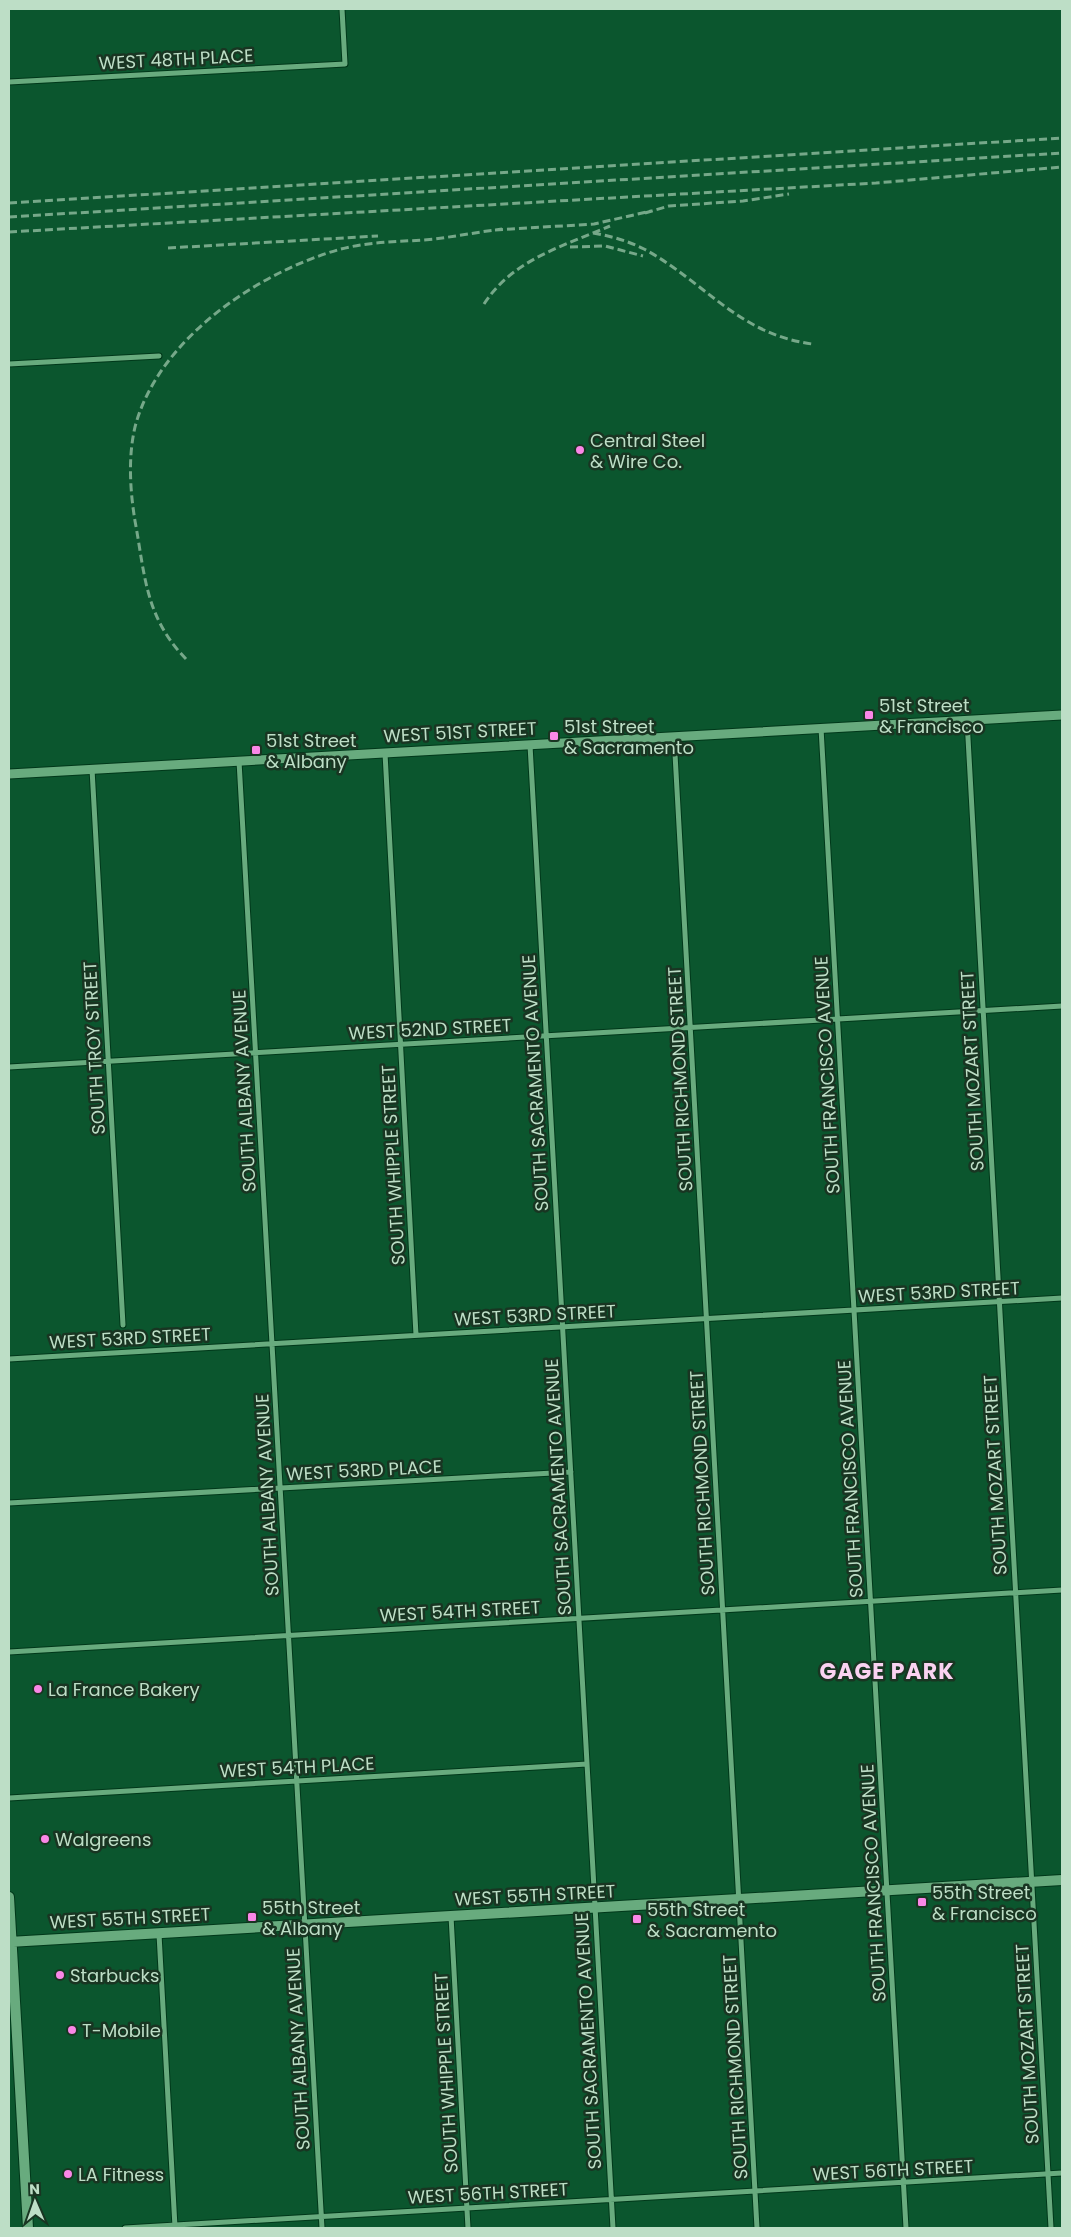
<svg xmlns="http://www.w3.org/2000/svg" width="1071" height="2237" font-family="Poppins,sans-serif">
<style>
.lines{fill:none;stroke-linecap:round;stroke-linejoin:round}
.minor-casing{stroke:#00381a;stroke-width:7}
.tertiary-casing{stroke:#00381a;stroke-width:11}
.secondary-casing{stroke:#00381a;stroke-width:12}
.minor{stroke:#68ab7e;stroke-width:5}
.tertiary{stroke:#68ab7e;stroke-width:9}
.secondary{stroke:#68ab7e;stroke-width:10}
.rail{stroke:#76a889;stroke-width:3;stroke-dasharray:8 4;stroke-linecap:butt}
.poi-dot{fill:#fa87e7;stroke:#193522;stroke-width:2}
.labels{text-anchor:middle;dominant-baseline:central;stroke-width:5;stroke-linejoin:round;paint-order:stroke}
.street-label{font-size:18px;fill:#bddec6;stroke:#193522}
.poi-label{font-size:18px;fill:#bddec6;stroke:#193522;text-anchor:start}
.district-label{font-size:22px;font-weight:bold;letter-spacing:1px;fill:#fad2f1;stroke:#193522}
</style>
<rect width="100%" height="100%" fill="#0b562e"/>
<g class="lines">
<g class="minor-casing">
<path id="minor" d="M9,82L345,64L342,9
M9,364L159,356
M967,720L1051,2228
M821,728L906,2228
M674,736L757,2228
M530,745L613,2228
M385,753L416,1335
M239,761L322,2228
M92,769L123,1325
M9,1067L1062,1006
M9,1359L1062,1298
M9,1503L571,1472
M9,1652L1062,1590
M9,1798L587,1764
M451,1916L468,2228
M159,1934L175,2227
M125,2228L1062,2173"/>
</g>
<g class="tertiary-casing">
<path id="tertiary" d="M9,774L1062,715"/>
</g>
<g class="secondary-casing">
<path id="secondary" d="M9,1897L28,2228
M9,1942L1062,1880"/>
</g>
<use href="#minor" class="minor"/>
<use href="#tertiary" class="tertiary"/>
<use href="#secondary" class="secondary"/>
<path class="rail" d="M9,203L1062,138
M645,213L669,206L743,201L789,194
M9,217L1062,153
M495,230L594,224L651,211
M9,232L876,183L1062,167
M593,233C611,236 628,241 644,249C705,282 738,334 812,344
M570,247L605,246L643,256
M168,248L378,236
M484,304C513,259 564,246 610,226
M186,659C145,617 145,575 135,521C130,490 128,457 135,427C158,339 258,272 341,249C372,241 403,242 435,239C457,236 479,232 502,229"/>
</g>
<g class="poi-dot">
<circle cx="580" cy="450" r="5"/>
<rect x="864" y="710" width="10" height="10" rx="2.5"/>
<rect x="549" y="731" width="10" height="10" rx="2.5"/>
<rect x="251" y="745" width="10" height="10" rx="2.5"/>
<circle cx="38" cy="1689" r="5"/>
<circle cx="45" cy="1839" r="5"/>
<rect x="917" y="1897" width="10" height="10" rx="2.5"/>
<rect x="247" y="1912" width="10" height="10" rx="2.5"/>
<rect x="632" y="1914" width="10" height="10" rx="2.5"/>
<circle cx="60" cy="1975" r="5"/>
<circle cx="72" cy="2030" r="5"/>
<circle cx="68" cy="2174" r="5"/>
</g>
<g class="labels">
<g class="street-label">
<text transform="translate(176 59) rotate(-3)">WEST 48TH PLACE</text>
<text transform="translate(460 732) rotate(-3)">WEST 51ST STREET</text>
<text transform="translate(430 1029) rotate(-3)">WEST 52ND STREET</text>
<text transform="translate(94 1048) rotate(-93)">SOUTH TROY STREET</text>
<text transform="translate(972 1071) rotate(-93)">SOUTH MOZART STREET</text>
<text transform="translate(827 1075) rotate(-93)">SOUTH FRANCISCO AVENUE</text>
<text transform="translate(680 1079) rotate(-93)">SOUTH RICHMOND STREET</text>
<text transform="translate(535 1083) rotate(-93)">SOUTH SACRAMENTO AVENUE</text>
<text transform="translate(244 1091) rotate(-93)">SOUTH ALBANY AVENUE</text>
<text transform="translate(393 1165) rotate(-93)">SOUTH WHIPPLE STREET</text>
<text transform="translate(939 1292) rotate(-3)">WEST 53RD STREET</text>
<text transform="translate(535 1315) rotate(-3)">WEST 53RD STREET</text>
<text transform="translate(130 1338) rotate(-3)">WEST 53RD STREET</text>
<text transform="translate(364 1470) rotate(-3)">WEST 53RD PLACE</text>
<text transform="translate(995 1475) rotate(-93)">SOUTH MOZART STREET</text>
<text transform="translate(850 1479) rotate(-93)">SOUTH FRANCISCO AVENUE</text>
<text transform="translate(702 1483) rotate(-93)">SOUTH RICHMOND STREET</text>
<text transform="translate(558 1487) rotate(-93)">SOUTH SACRAMENTO AVENUE</text>
<text transform="translate(267 1495) rotate(-93)">SOUTH ALBANY AVENUE</text>
<text transform="translate(460 1611) rotate(-3)">WEST 54TH STREET</text>
<text transform="translate(297 1767) rotate(-3)">WEST 54TH PLACE</text>
<text transform="translate(873 1883) rotate(-93)">SOUTH FRANCISCO AVENUE</text>
<text transform="translate(535 1895) rotate(-3)">WEST 55TH STREET</text>
<text transform="translate(130 1918) rotate(-3)">WEST 55TH STREET</text>
<text transform="translate(588 2041) rotate(-93)">SOUTH SACRAMENTO AVENUE</text>
<text transform="translate(1027 2044) rotate(-93)">SOUTH MOZART STREET</text>
<text transform="translate(298 2049) rotate(-93)">SOUTH ALBANY AVENUE</text>
<text transform="translate(735 2067) rotate(-93)">SOUTH RICHMOND STREET</text>
<text transform="translate(446 2073) rotate(-93)">SOUTH WHIPPLE STREET</text>
<text transform="translate(893 2170) rotate(-3)">WEST 56TH STREET</text>
<text transform="translate(488 2193) rotate(-3)">WEST 56TH STREET</text>
</g>
<g class="poi-label">
<text x="590" y="440">Central Steel<tspan x="590" dy="21">&amp; Wire Co.</tspan></text>
<text x="879" y="705">51st Street<tspan x="879" dy="21">&amp; Francisco</tspan></text>
<text x="564" y="726">51st Street<tspan x="564" dy="21">&amp; Sacramento</tspan></text>
<text x="266" y="740">51st Street<tspan x="266" dy="21">&amp; Albany</tspan></text>
<text x="48" y="1689">La France Bakery</text>
<text x="55" y="1839">Walgreens</text>
<text x="932" y="1892">55th Street<tspan x="932" dy="21">&amp; Francisco</tspan></text>
<text x="262" y="1907">55th Street<tspan x="262" dy="21">&amp; Albany</tspan></text>
<text x="647" y="1909">55th Street<tspan x="647" dy="21">&amp; Sacramento</tspan></text>
<text x="70" y="1975">Starbucks</text>
<text x="82" y="2030">T-Mobile</text>
<text x="78" y="2174">LA Fitness</text>
</g>
<g class="district-label">
<text x="887" y="1671">GAGE PARK</text>
</g>
</g>
<rect width="1071" height="2237" fill="none" stroke="#bddec6" stroke-width="20"/>
<g transform="translate(35 2202) rotate(358)" stroke="#193522" stroke-width="4" paint-order="stroke">
<path d="M0-4L9 19L0 12L-9 19Z" fill="#bddec6"/>
<text y="-8" font-size="14" font-weight="bold" text-anchor="middle" fill="#bddec6">N</text>
</g>
</svg>
